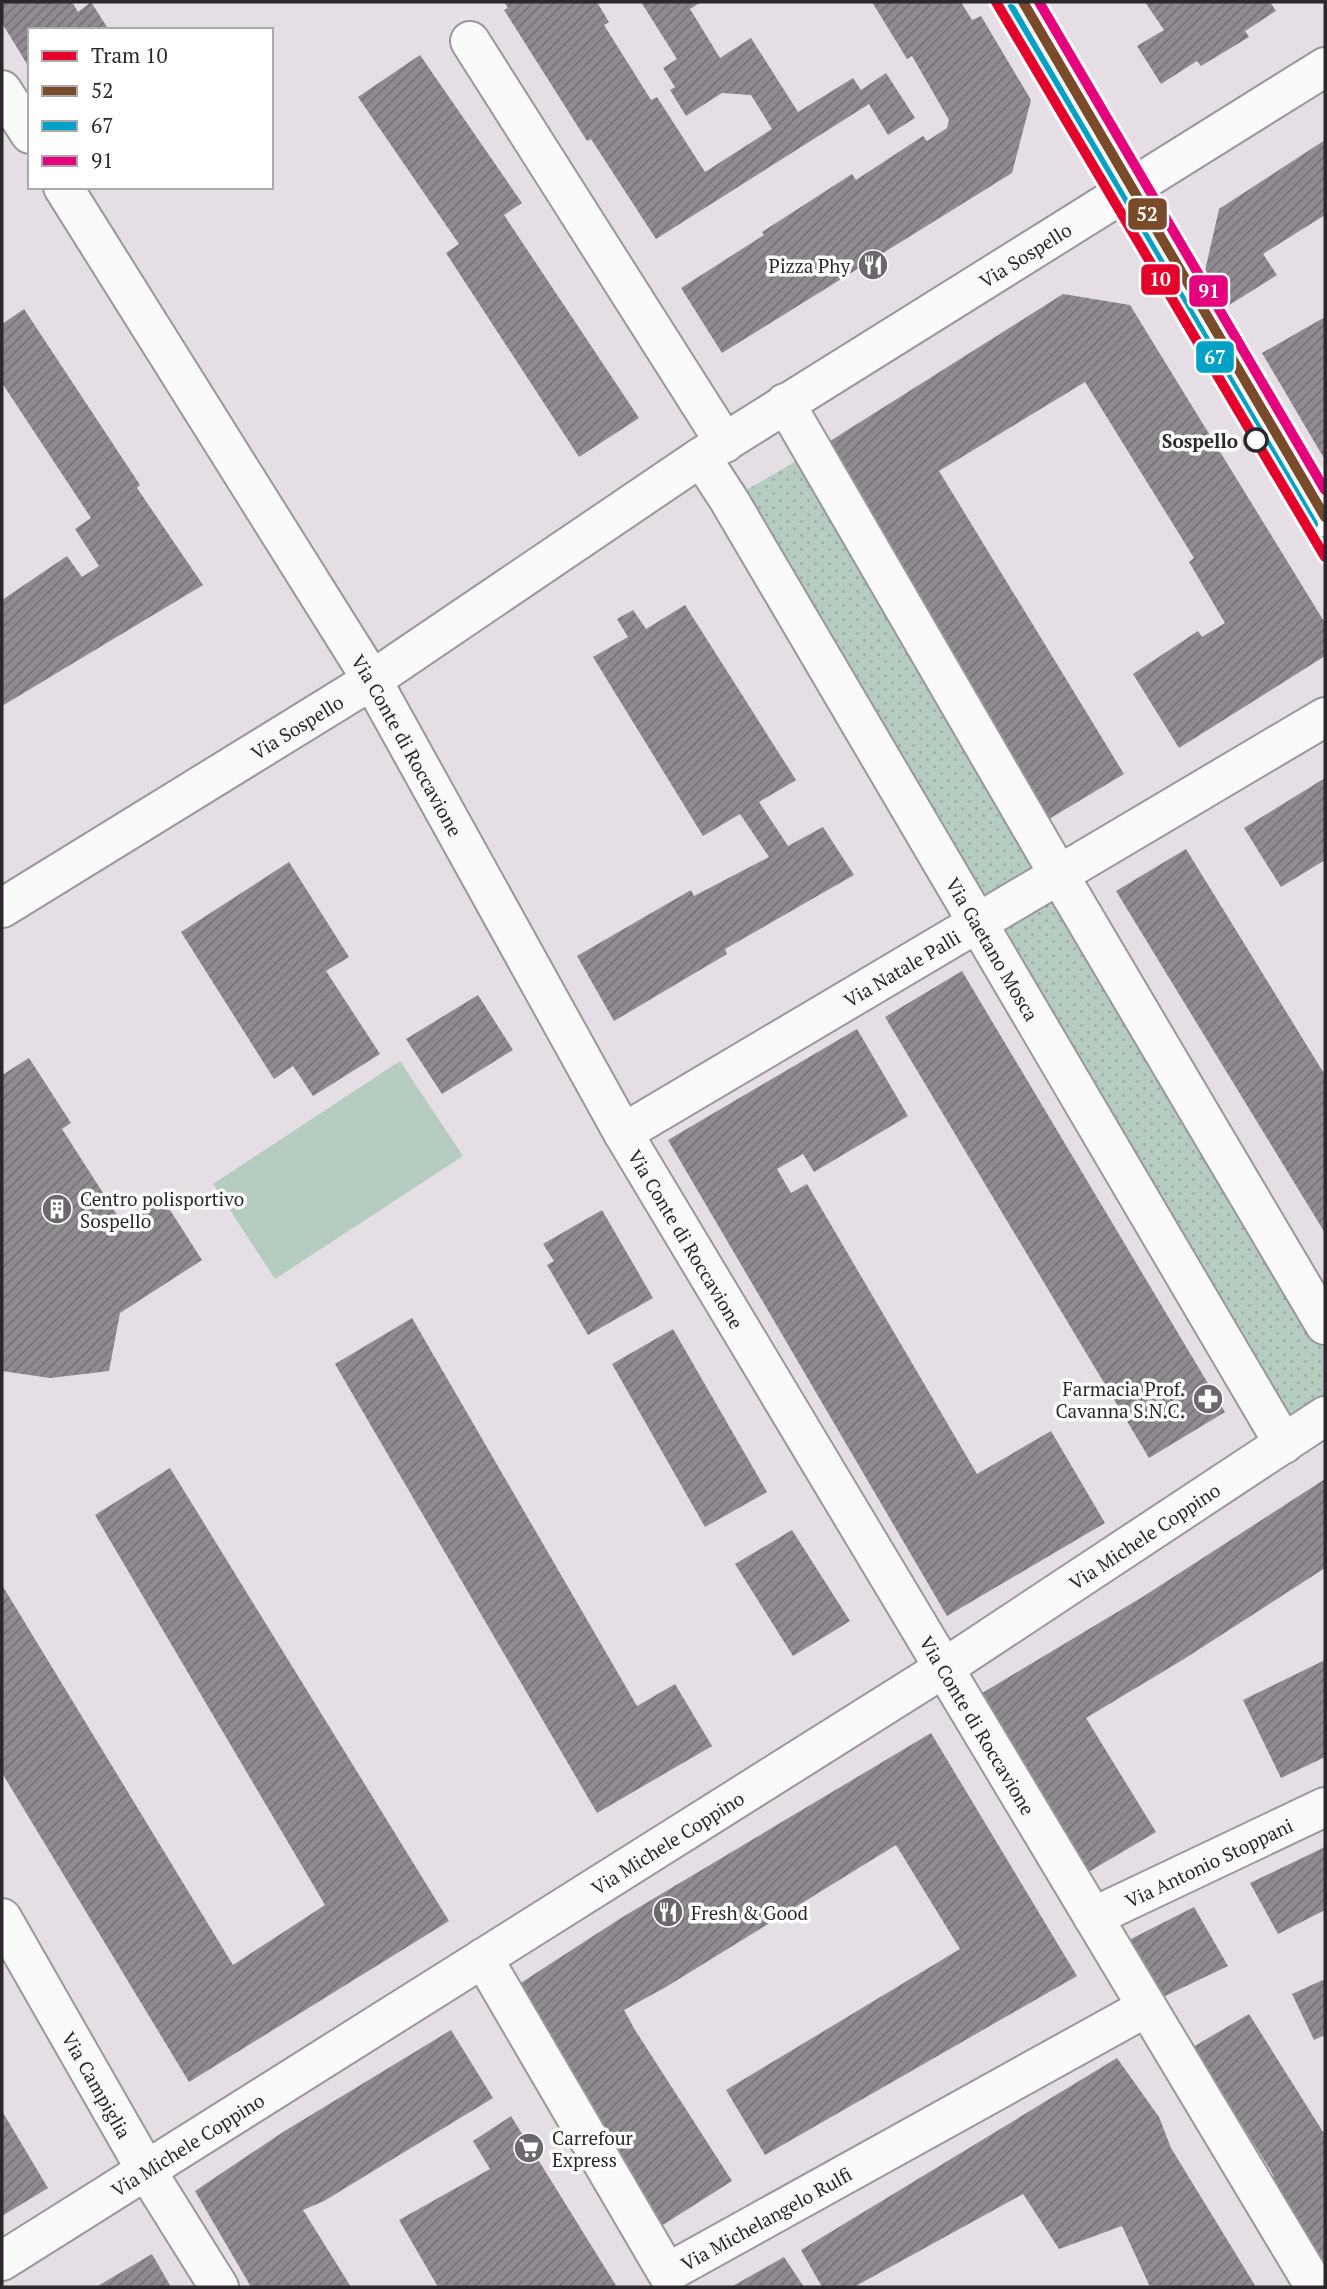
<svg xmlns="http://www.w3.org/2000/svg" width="1327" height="2289" font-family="'PT Serif',serif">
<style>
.grass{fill:#b4cdc0}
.garden{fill:url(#garden-dots)}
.building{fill:url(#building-hatch)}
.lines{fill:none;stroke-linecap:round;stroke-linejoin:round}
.minor-casing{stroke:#9b969b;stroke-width:42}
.tertiary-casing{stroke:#9b969b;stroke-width:42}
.minor{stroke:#fbfafb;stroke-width:38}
.tertiary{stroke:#fbfafb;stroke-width:38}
.bus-1-casing{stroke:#fff;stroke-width:16}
.bus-2-casing{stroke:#fff;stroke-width:16}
.bus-3-casing{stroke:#fff;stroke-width:16}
.bus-1{stroke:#7a4b2a;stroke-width:10}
.bus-2{stroke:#02a2c6;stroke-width:10}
.bus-3{stroke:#e5007d;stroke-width:10}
.tram-1-casing{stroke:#fff;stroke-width:16}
.tram-1{stroke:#e4002b;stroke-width:10}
.stop-dot{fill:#fff;stroke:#2b272c;stroke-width:3.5}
.labels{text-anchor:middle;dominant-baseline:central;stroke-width:7;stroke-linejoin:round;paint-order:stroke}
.street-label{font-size:19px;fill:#2b272c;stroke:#fff}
.poi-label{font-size:19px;fill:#2b272c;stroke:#fff;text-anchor:start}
.stop-label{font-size:19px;font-weight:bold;fill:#2b272c;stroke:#fff;text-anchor:end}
.line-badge{stroke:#fff;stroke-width:2.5}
.badge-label{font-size:19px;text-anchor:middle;font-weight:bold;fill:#fff}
</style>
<defs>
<pattern id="garden-dots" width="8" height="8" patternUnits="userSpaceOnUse" patternTransform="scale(1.75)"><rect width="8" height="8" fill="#b4cdc0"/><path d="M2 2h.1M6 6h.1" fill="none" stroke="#9bb0a5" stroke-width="1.8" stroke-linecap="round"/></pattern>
<pattern id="building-hatch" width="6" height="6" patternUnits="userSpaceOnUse" patternTransform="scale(1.75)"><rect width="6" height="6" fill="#8f8b90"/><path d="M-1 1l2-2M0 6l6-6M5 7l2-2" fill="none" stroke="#757276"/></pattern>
</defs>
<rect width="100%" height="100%" fill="#e5dfe5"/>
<path class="grass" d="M400,1061L463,1156L275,1279L213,1184Z"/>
<path class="garden" d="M812,452L1325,1325V1416L1284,1443L729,500Z"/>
<path class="building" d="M2,2H72L78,12L91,2L109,30H30V69L2,23Z
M504,2H597L609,22L604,25L651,100L657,97L705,172L772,129L751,95L722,93L686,116L670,90L675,87L663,68L677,59L641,2H701L690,9L720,58L751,38L798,112L853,78L861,90L886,73L915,118L888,135L869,104L656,239L591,139L587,141L504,10L508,8Z
M872,2H961L972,20L981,16L1031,100L1012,173L722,353L681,288L764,235L762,232L852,174L856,180L923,136L927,141L947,128L949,120L912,56L907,59Z
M1145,2H1270L1276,11L1245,31L1249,37L1201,66L1197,61L1161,84L1137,46L1164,30Z
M420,55L522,203L504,215L639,418L579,457L446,253L459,244L358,97Z
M1325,140V215L1263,254L1277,275L1226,307L1205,271L1219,209Z
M1063,294L1130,305L1325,623V656L1179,748L1133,674L1198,631L1202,637L1225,623L1189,562L1194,558L1085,382L939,471L1124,774L1049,819L881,544L887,540L827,443Z
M24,309L140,485L137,488L203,585L2,706V600L67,556L82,577L99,566L75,529L91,518L2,383V324Z
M1325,317V460L1262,353Z
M685,605L796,780L759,802L788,846L823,827L854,875L725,949L727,954L614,1021L577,956L691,890L694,896L769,857L740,814L703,836L593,657L628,637L617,619L633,610L646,629Z
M1325,778V860L1281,887L1244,828Z
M1186,849L1325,1075V1233L1116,891Z
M289,862L349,957L326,971L380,1054L313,1096L293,1066L274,1079L181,932Z
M962,971L1225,1412L1149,1458L885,1017Z
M478,995L513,1050L442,1094L406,1039Z
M857,1029L908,1116L814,1172L803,1154L777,1169L791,1193L807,1184L977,1474L1051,1431L1105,1523L947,1616L668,1140Z
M29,1058L71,1123L62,1129L121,1221L161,1196L202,1260L120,1313L109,1371L50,1378L2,1371V1075Z
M602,1210L653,1298L588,1335L547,1265L554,1261L543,1244Z
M412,1318L637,1706L675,1684L712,1746L597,1813L335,1364Z
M673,1329L767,1492L705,1527L612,1364Z
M170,1468L449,1921L189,2082L2,1773V1585L233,1965L325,1905L95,1515Z
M1325,1479V1568L1184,1659L1086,1718L1156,1832L1085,1874L979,1695L1144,1596Z
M792,1530L850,1621L793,1656L735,1564Z
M1325,1660V1757L1281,1778L1243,1700Z
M931,1733L1077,1976L765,2155L726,2090L960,1949L896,1845L666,1987L624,2010L635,2030L732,2181L658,2228L513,1988L621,1918Z
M1325,1847V1910L1278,1934L1250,1883Z
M1194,1907L1228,1966L1163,1997L1129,1940Z
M1325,1979V2035L1314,2040L1292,1994Z
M1249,2014L1325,2135V2275L1269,2179L1274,2176L1193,2047Z
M451,2030L493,2098L324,2201L303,2210L351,2287H251L195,2191L283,2132Z
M1117,2058L1159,2117L1171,2148L1256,2287H1150L1122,2226L1059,2249L1023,2194L854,2287H822L801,2250Z
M2,2111L48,2188L2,2216Z
M511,2116L612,2279L617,2287H438L399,2220L490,2169L473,2141Z
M152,2254L171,2287H96Z
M784,2257L804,2287H731Z"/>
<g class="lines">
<g class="minor-casing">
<g id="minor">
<path d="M470,41L725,443"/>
<path d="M2,90L30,134"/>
<path id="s1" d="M63,187L372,680L623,1133L1315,2287"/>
<path d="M785,403L1059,875L1325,1325"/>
<path id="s2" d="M701,457L729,500L1284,1444"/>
<path id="s3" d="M2,908L372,680L701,457L1325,67"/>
<path id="s4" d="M623,1133L1325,717"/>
<path id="s5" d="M1093,1917L1325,1807"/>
<path id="s6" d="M2,1918L146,2170L219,2287"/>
<path id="s7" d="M483,1958L667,2273L1147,2007"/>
<path id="s8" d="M2,2261L944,1668L1325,1416"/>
</g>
</g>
<g class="tertiary-casing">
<path id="tertiary" d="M1023,2L1325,517"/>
</g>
<use href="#minor" class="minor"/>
<use href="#tertiary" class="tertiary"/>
<g class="bus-1-casing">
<path id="bus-1" d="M1023,2L1325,517"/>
</g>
<g class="bus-2-casing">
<path id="bus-2" d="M1011,9L1313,524"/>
</g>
<g class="bus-3-casing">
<path id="bus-3" d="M1039,2L1325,490"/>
</g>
<use href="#bus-1" class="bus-1"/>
<use href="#bus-2" class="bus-2"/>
<use href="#bus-3" class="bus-3"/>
<g class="tram-1-casing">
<path id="tram-1" d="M996,2L1325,557"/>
</g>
<use href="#tram-1" class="tram-1"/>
</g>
<defs>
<g id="restaurant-disc" transform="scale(1.575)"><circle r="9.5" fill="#6c676d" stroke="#fff"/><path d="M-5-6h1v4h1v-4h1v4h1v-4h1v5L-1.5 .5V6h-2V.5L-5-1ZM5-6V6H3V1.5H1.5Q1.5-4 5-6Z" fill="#fff"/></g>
<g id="building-disc" transform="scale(1.575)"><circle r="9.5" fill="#6c676d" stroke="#fff"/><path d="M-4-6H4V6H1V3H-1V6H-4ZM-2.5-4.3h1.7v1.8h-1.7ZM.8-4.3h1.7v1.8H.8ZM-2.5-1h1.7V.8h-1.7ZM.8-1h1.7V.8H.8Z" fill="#fff"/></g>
<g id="pharmacy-disc" transform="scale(1.575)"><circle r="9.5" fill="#6c676d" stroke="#fff"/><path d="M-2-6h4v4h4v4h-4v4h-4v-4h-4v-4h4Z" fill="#fff"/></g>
<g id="supermarket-disc" transform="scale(1.575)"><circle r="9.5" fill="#6c676d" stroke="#fff"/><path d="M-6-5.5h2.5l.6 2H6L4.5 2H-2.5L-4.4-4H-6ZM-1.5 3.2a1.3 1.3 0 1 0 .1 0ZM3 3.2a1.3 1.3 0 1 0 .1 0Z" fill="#fff"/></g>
</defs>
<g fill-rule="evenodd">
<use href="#restaurant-disc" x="873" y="265"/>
<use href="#building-disc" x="57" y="1209"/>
<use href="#pharmacy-disc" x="1208" y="1399"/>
<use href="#restaurant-disc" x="668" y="1912"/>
<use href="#supermarket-disc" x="529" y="2148"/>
</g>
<circle class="stop-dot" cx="1256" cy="440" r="11"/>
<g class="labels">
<g class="street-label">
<text stroke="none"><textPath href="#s3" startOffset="1214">Via Sospello</textPath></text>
<text stroke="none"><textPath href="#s3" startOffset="346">Via Sospello</textPath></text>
<text stroke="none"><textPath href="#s1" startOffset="656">Via Conte di Roccavione</textPath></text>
<text stroke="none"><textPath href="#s2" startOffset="572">Via Gaetano Mosca</textPath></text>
<text stroke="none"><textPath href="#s4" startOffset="324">Via Natale Palli</textPath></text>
<text stroke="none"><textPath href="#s1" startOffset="1223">Via Conte di Roccavione</textPath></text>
<text stroke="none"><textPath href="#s8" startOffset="1353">Via Michele Coppino</textPath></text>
<text stroke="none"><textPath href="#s1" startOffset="1790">Via Conte di Roccavione</textPath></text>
<text stroke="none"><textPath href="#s8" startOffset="786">Via Michele Coppino</textPath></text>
<text stroke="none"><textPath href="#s5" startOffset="128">Via Antonio Stoppani</textPath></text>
<text stroke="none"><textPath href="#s6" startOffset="192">Via Campiglia</textPath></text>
<text stroke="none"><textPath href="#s8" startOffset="219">Via Michele Coppino</textPath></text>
<text stroke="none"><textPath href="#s7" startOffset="478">Via Michelangelo Rulfi</textPath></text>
</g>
<g class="poi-label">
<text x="850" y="265" text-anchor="end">Pizza Phy</text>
<text x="80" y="1198">Centro polisportivo<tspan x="80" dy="22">Sospello</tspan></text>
<text x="1185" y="1388" text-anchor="end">Farmacia Prof.<tspan x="1185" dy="22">Cavanna S.N.C.</tspan></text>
<text x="691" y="1912">Fresh &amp; Good</text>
<text x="552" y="2137">Carrefour<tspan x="552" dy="22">Express</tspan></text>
</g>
<g class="stop-label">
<text x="1238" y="440">Sospello</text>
</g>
</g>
<g class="line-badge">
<rect x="1127" y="197" width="41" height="34" rx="7" fill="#7a4b2a"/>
<rect x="1140" y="263" width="41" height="33" rx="7" fill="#e4002b"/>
<rect x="1188" y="274" width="41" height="34" rx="7" fill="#e5007d"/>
<rect x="1195" y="340" width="40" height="34" rx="7" fill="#02a2c6"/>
</g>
<g class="badge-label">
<text x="1147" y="221">52</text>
<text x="1160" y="286">10</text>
<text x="1209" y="298">91</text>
<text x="1215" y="364">67</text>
</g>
<rect width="1327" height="2289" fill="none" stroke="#2b272c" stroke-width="7"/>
<rect x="28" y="28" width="245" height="161" fill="#ffffff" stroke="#aaa9ab" stroke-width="2"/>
<rect x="42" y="51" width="35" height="10" fill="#e4002b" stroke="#aaa9ab" stroke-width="2"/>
<text x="91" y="63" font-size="21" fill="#2b272c">Tram 10</text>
<rect x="42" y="86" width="35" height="10" fill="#7a4b2a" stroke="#aaa9ab" stroke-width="2"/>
<text x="91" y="98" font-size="21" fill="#2b272c">52</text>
<rect x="42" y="121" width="35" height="10" fill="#02a2c6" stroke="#aaa9ab" stroke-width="2"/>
<text x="91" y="133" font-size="21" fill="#2b272c">67</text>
<rect x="42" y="156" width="35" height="10" fill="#e5007d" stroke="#aaa9ab" stroke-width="2"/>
<text x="91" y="168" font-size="21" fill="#2b272c">91</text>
</svg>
